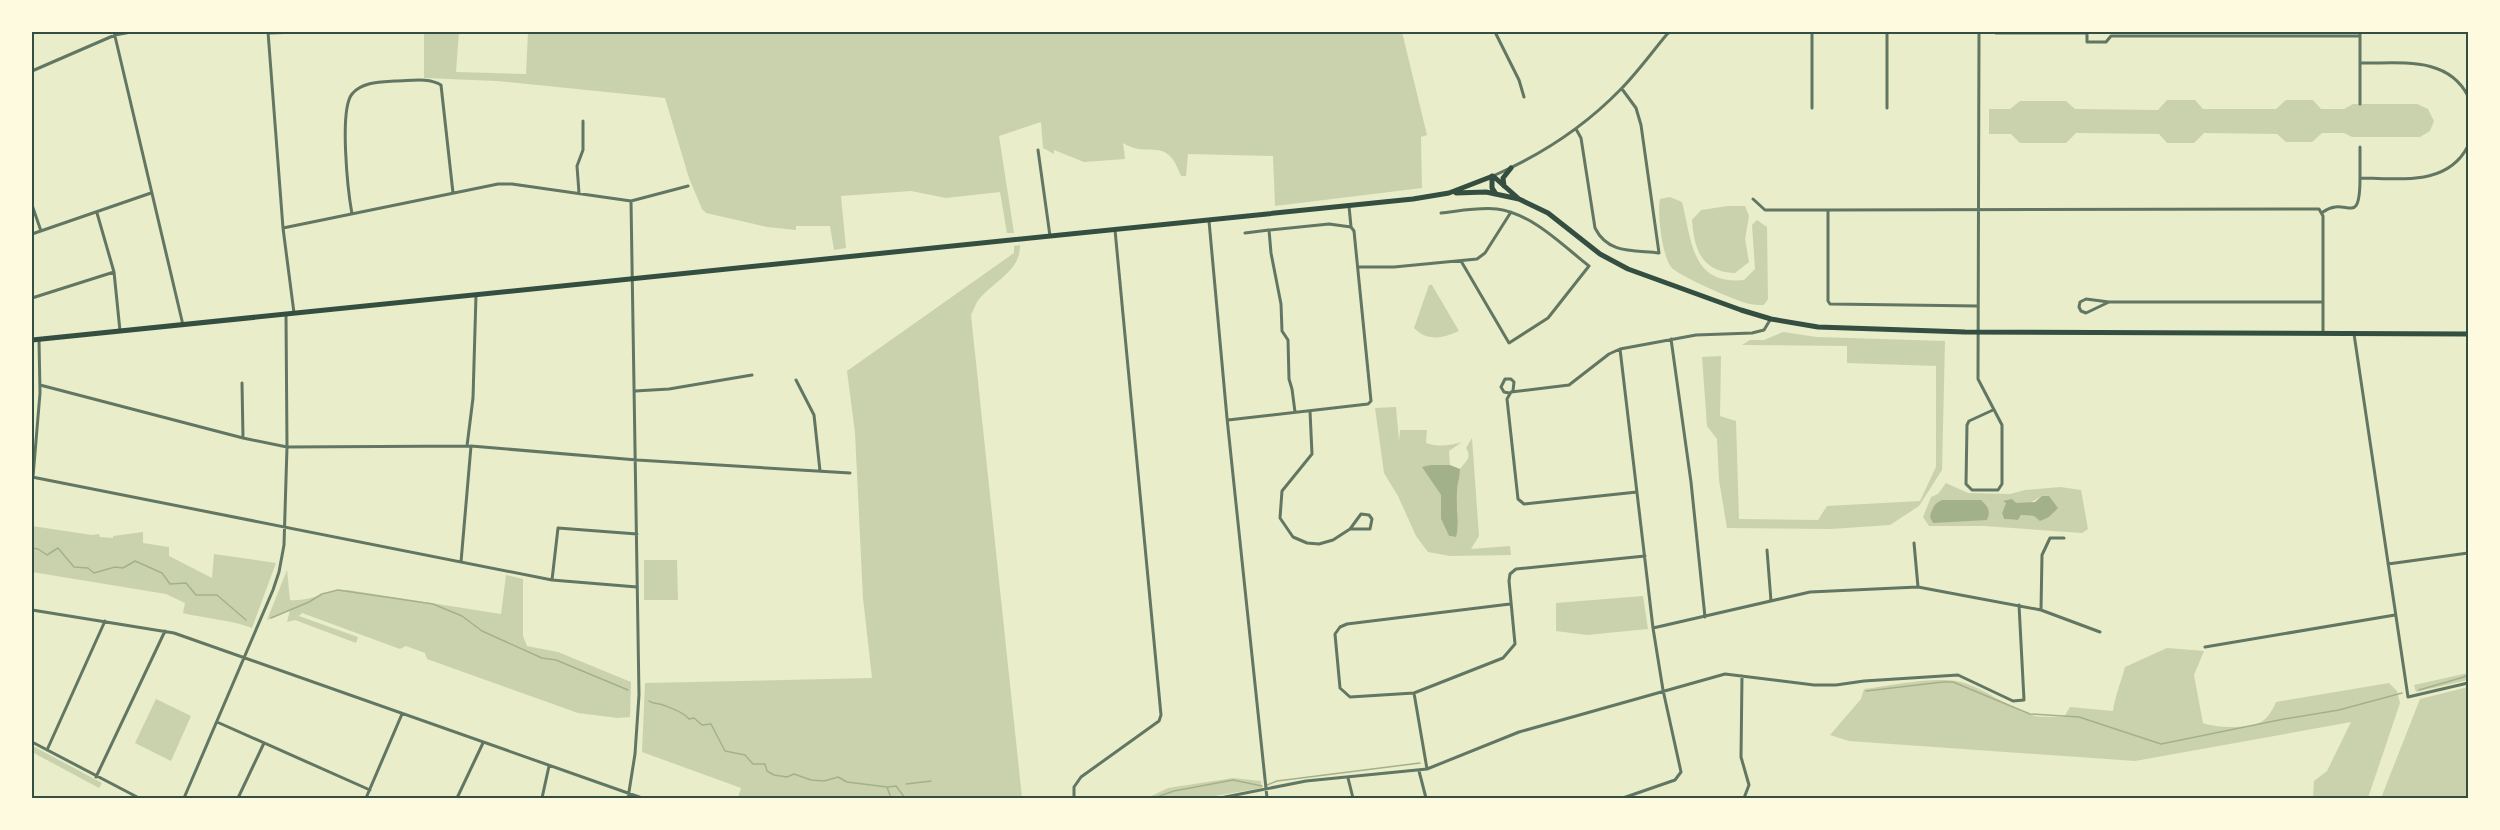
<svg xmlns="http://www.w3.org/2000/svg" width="2500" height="830" font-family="'DejaVu Sans',sans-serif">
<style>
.green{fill:#cad2ad;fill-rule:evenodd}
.water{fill:#a3b18a}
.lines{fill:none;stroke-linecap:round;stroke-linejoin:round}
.stream{stroke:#a3b18a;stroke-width:1.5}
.minor{stroke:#617663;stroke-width:3}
.primary{stroke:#344e41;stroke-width:5}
.neatline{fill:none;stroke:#344e41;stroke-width:2}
</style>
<rect width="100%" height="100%" fill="#e9edc9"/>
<path class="green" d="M381,32H459L456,72L526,74L528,32H1402L1427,135L1421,137L1422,188L1275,206L1273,156L1188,154L1186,176H1181C1166,134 1151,160 1123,143L1125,159L1084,162L1054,150V154L1043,148L1041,122L999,136L1014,233H1007L1000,192L946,198L911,191L841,196L846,248L834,250L830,226H796V230L767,227L706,213L702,209L689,178L665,98L497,81L424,78V34Z
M2167,100H2195L2203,109H2276L2286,100H2313L2321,109H2344L2353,104H2417L2428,109L2434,121L2430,131L2420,137H2352L2344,133H2322L2312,142H2286L2277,134L2204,133L2194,143H2167L2159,134L2076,133L2066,143H2020L2011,134H1989V109H2010L2020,101H2066L2075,109L2158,110Z
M1670,197L1682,202C1692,241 1691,285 1744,280L1755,269L1752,225L1757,220L1767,227L1768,299L1764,305C1760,305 1755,305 1750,304C1738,302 1677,275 1671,267C1662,255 1657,213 1660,199Z
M1728,206H1745L1749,216L1745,239L1749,262L1735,273C1702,272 1694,250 1692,220L1701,210Z
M1020,245C1021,272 990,283 977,302C975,306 973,311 971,315L1022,798H738L741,788L642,752L645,683L872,678L863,598L855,433L847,371L1014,253V246Z
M1429,285H1432L1459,331C1444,338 1427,342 1414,328Z
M1783,332L1817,337L1945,341L1942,470L1919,506L1890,525L1831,529L1727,528L1719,480L1717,439L1707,426L1702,357L1721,356L1720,416L1736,421L1739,519L1818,520L1827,506L1920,501L1936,467V366L1847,363V346L1742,345L1750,340H1764Z
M1396,407L1399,441L1400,430H1427L1426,443C1439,447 1450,446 1462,442L1449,451L1450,465L1423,467L1441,495V519L1449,536L1455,537C1461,522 1456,509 1457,493C1457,485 1460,478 1460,469C1466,461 1472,458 1466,448L1472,438L1479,536L1471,549L1510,546L1511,555L1450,556L1428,552L1416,536L1398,496L1384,473L1375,408Z
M1946,483L1968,493L2010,494L2025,490L2060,487L2081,490L2088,529L2082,533L1984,526H1929L1923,517L1931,497L1938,494ZM2042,496L2034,516L2021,515L2018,520L2004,519L2002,513L2006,503L2028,504Z
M32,526L92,535L99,534L100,537L113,538V536L143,532V543L169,547V556L212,578L214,554L276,563L252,628C229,619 206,619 183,613L185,603L166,594L32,572Z
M644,560H677L678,600H644Z
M287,570L290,600C310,602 327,590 348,590L501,614L506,575L523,579V636L527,646L558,652L631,682L630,717L618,718L578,713L427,659L425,653L406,646L400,649L302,613L299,616L358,637L356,643L295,620L287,622L290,610L267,620Z
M1643,596L1648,629L1587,635L1556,631V603Z
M2167,648L2204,651L2194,675L2203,723C2217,728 2248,729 2261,722C2268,718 2273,709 2276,702L2389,683L2397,691L2400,703L2368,798H2313L2314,781L2327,771L2351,722L2135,761L1849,741L1830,735L1861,699L1864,689C1889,686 1931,677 1956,681C1983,686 2005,707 2032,715C2041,718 2054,716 2064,717L2070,707L2113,711C2115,696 2121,682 2125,667Z
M2468,673V680L2416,692L2414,685Z
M2468,687V798H2381L2420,699Z
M156,699L191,716L171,761L135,743Z
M33,746L102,783L99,788L32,752Z
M1233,778L1261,781L1262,788L1203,798H1147L1168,788Z"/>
<path class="water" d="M1431,465H1450L1460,469C1460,478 1457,485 1457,493C1456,509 1460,522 1456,537L1449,536L1441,519V495L1422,467Z
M2042,496H2049L2058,508L2049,517L2040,521L2034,516L2021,515L2018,520L2004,519L2002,513L2006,503L2003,501L2012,499L2016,503L2035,502Z
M1942,500H1981C1988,507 1991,510 1987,520L1933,523L1930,517C1932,508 1934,504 1942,500Z"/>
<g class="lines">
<path class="stream" d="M32,548L38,549L47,555L58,548L74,567L88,568L94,573L115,567L123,568L135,561L162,573L170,584L186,583L196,595H217L246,620
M271,618L309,602L322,594L338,590L433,604L462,616L482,631L542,658L556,660L628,690
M2419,690L2464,677L2468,674
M1866,691L1943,682H1953L2030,714L2079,717L2161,744L2284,719L2339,710L2402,693
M649,701C654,705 657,702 663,705C671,708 684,712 689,719L694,718L702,725L711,724L725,751L745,755L753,764H765L767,771L774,775L787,777L794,774L811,780L824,781L838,777L847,782L887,787L891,798
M906,784L931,781
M1267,785L1277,781L1420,763
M888,787L896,786L905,798
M1154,798L1174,791L1233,780L1262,786"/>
<path class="minor" d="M114,32L183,325
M268,32L283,228L294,313
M1495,32L1519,80L1524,97
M1812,32V108
M1979,32L1978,379L2002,425V484L1998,490H1972L1966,484L1967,425L1969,421L1993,410
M2360,32V63C2399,64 2447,55 2468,96
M268,33L302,32
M1996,33H2087V42H2106L2111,36H2360
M2360,63V104
M32,71L115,35L131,32
M1887,108V32
M1576,129L1581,138L1595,228C1608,254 1633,250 1659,253L1641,125L1636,108L1622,89
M2360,147V178
M1038,150L1050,236
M1493,176C1541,155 1583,128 1620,90C1637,73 1652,52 1668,33L1673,32
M579,193L577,166L583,150V121
M1753,199L1765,210H1828
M32,205L41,231
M2323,212C2346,195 2360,230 2360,178C2399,178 2447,187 2468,146
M97,213L114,272L120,331
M1441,213C1459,211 1480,207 1497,209C1533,214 1562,245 1589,266L1548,318L1509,343L1461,261
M352,214C348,192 339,110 352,94C362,82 380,82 395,81C410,81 428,77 441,85L453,193
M1209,221L1227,418L1267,798
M283,228L498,184H512L631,201L688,186
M1245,233L1269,230
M32,234L151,193
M1358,267H1394L1477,259L1485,253L1511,212
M32,298L114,272
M2109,302L2086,313L2081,311L2079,307L2080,302L2086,299L2109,302H2323
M1978,306L1830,304L1828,301V210L2319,209L2323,216V333
M2354,334L2408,697L2468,683
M1671,339L1691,482L1705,617
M1620,349L1653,628L1663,690L1681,772L1675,780L1623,798
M796,380L814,415L820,471
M242,383L243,438
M40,385L243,438L287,447L471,446L637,460L850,473
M635,391L669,389L752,375
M1509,393L1504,392L1501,387L1505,379H1511L1514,382L1513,391
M1310,411L1312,454L1282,491L1280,518L1293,537L1307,543L1319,544L1333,540L1350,529L1361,514L1369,515L1372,519L1370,529H1350
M1295,412L1292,389L1289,379L1288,340L1282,331L1281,304L1271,253L1269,230L1329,224L1351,227
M1228,420L1368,404L1371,401L1354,231L1351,227L1349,206
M467,446L473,398L476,295
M32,477L552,580L637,587
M33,477L40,393L39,340
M1637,492L1524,504L1518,499L1507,399L1511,392L1569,385L1609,354L1620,349L1696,335L1752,333L1764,330L1770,320
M1914,543L1918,587
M1767,550L1771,601
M461,562L471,446
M2388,564L2468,553
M552,580L558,528L637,534
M1510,604L1347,624L1340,627L1335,634L1340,688L1350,697L1414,693L1503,658L1515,644L1509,581L1510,574L1516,569L1645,556
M32,610L174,633L642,798
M2041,610L2042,555L2050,538H2064
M1653,628L1810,592L1918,587L2041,610L2100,632
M2205,647L2395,615
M1742,676L1741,757L1749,785L1744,798
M1414,693L1427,769
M217,722L370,790
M32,742L139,798
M47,750L105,621
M1419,771L1426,798
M96,777L165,631
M1348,778L1353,798
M184,798L273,590L279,572L284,545L287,447L286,314
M238,798L264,743
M366,798L402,714
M457,798L483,743
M542,798L549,766
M628,798L635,754L639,695L631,201
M1074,798V787L1081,777L1159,721L1161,715L1115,230
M1220,798L1306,781L1427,769L1519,732L1725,674L1814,685H1836L1864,681L1958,675L2013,701L2024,700L2019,605"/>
<path class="primary" d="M1492,176V188L1496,194
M1504,186L1503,178L1511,168
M1456,193L1486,192L1519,199L1548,213L1600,254L1628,269L1741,310L1771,319L1818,327L1965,332L2468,334
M32,340L1413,199L1449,193L1493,176L1519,199"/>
</g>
<rect width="2500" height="830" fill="none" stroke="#fefae0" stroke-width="66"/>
<rect x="33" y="33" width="2434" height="764" class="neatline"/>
</svg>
